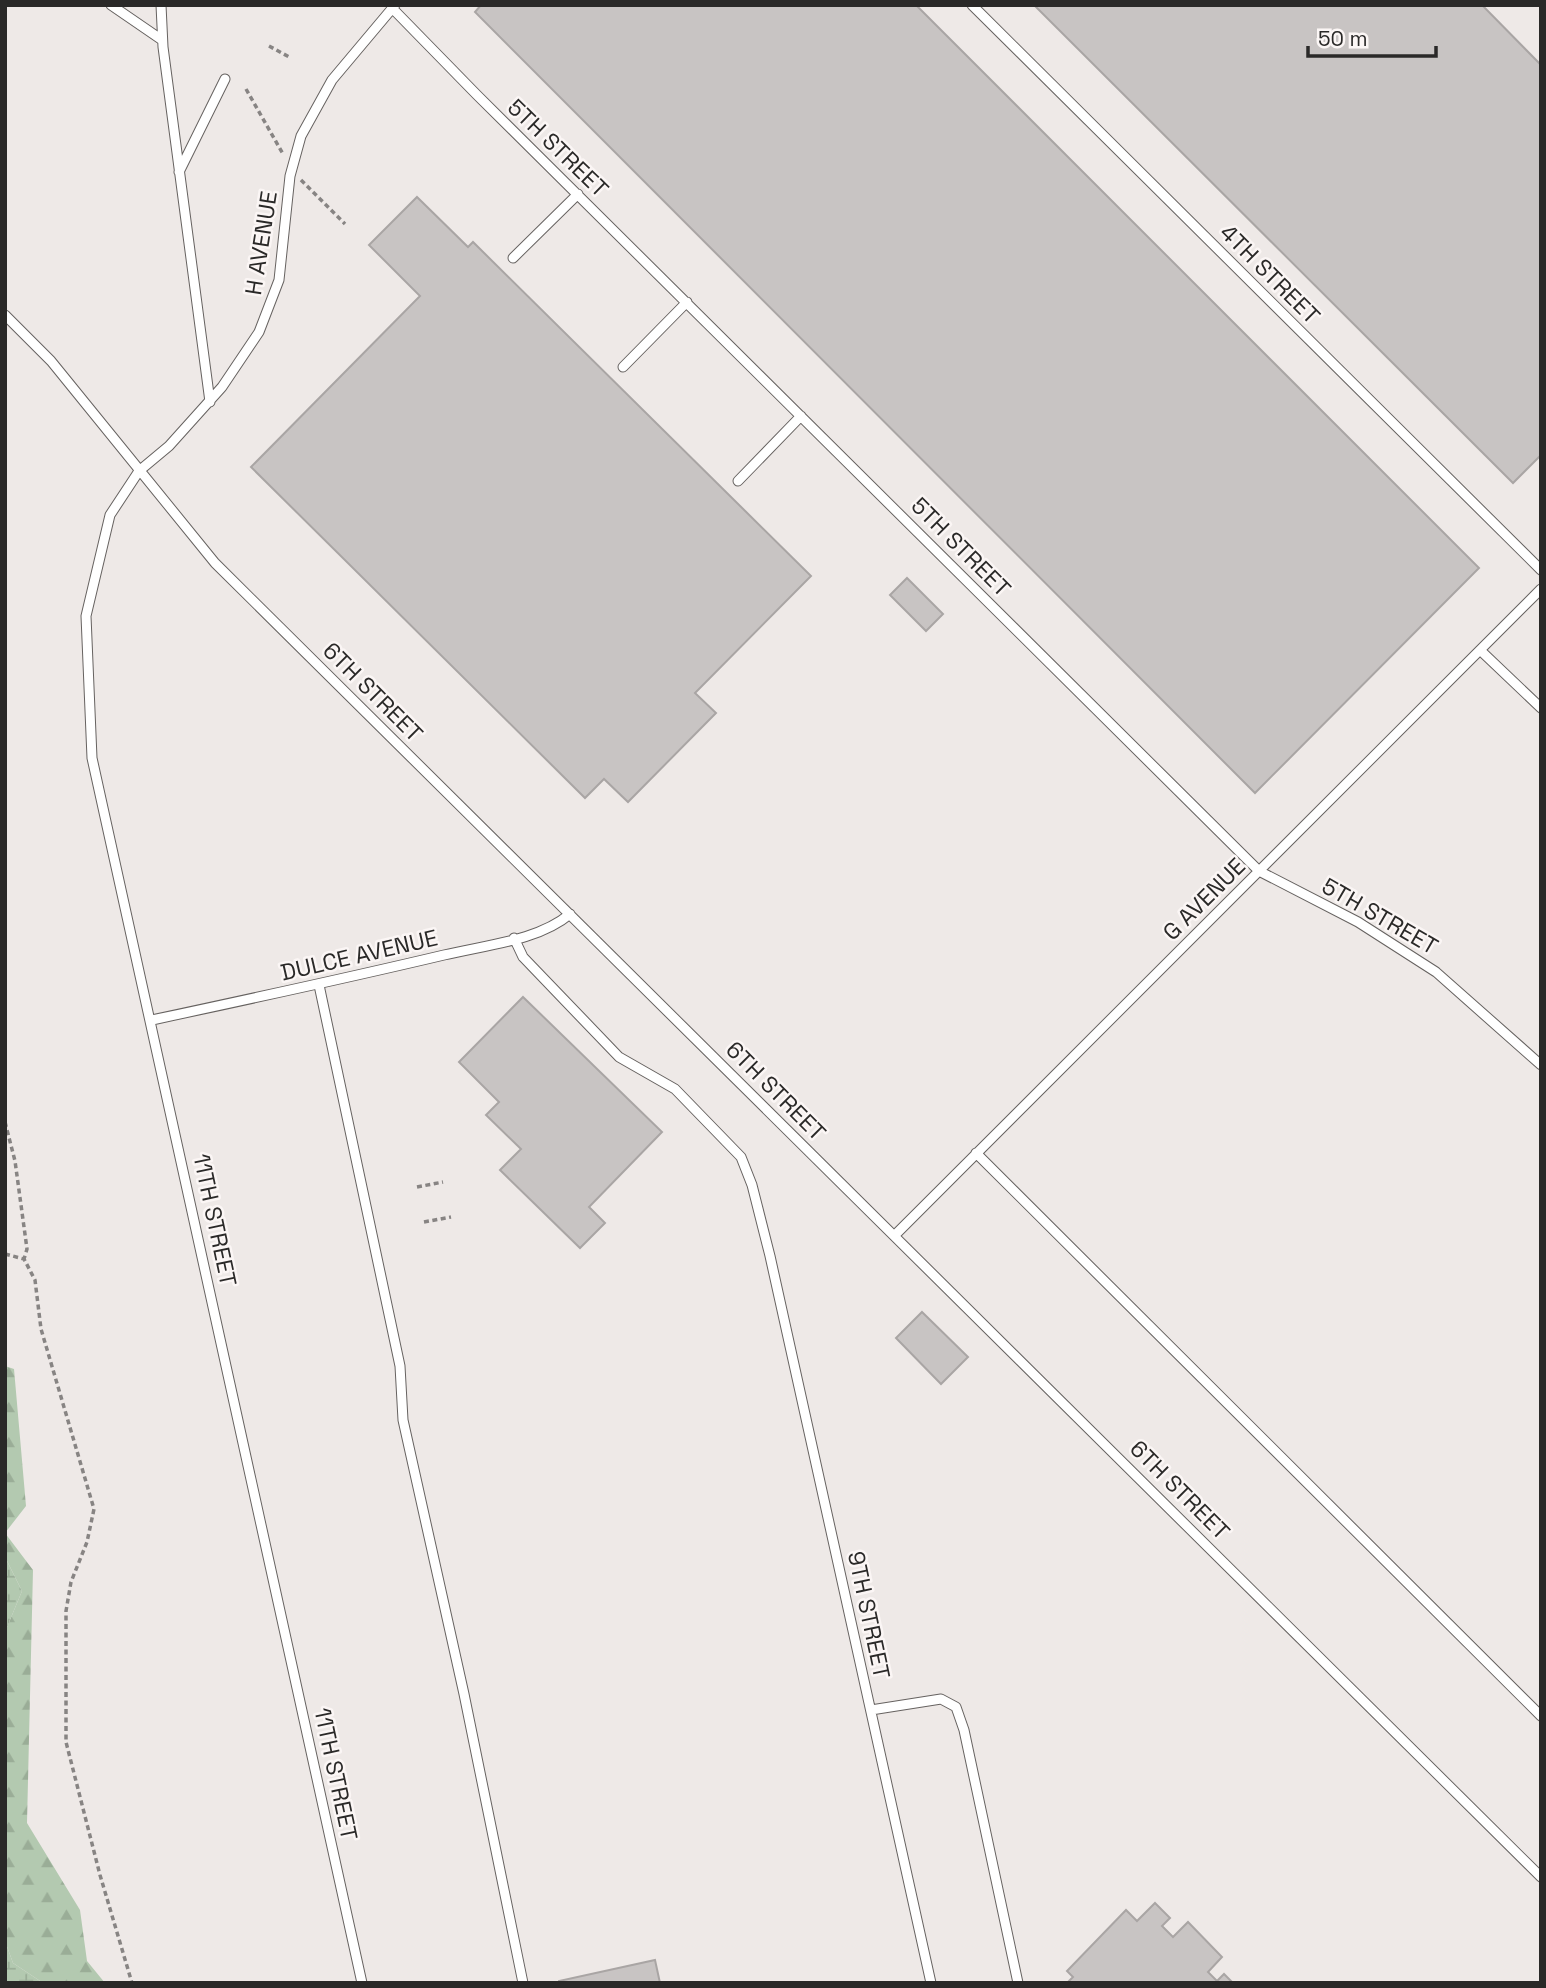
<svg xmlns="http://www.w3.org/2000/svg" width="1546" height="1988" font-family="'Space Grotesk',sans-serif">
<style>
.forest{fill:url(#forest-firs)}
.wetland{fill:url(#wetland-marsh)}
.building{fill:#c8c4c3;stroke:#a9a5a4;stroke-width:2}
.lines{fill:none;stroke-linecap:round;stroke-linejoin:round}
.lane-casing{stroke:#666260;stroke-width:11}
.path{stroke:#878483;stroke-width:3.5;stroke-dasharray:5 3.5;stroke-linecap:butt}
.lane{stroke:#fff;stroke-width:9}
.labels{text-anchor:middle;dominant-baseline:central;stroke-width:5;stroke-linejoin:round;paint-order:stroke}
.street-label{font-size:23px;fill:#2a2928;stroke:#fbf6f5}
</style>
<defs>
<pattern id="forest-firs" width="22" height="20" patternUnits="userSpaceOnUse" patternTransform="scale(1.75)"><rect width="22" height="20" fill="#b3c9b0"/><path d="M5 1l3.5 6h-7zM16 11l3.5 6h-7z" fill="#9aad97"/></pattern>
<pattern id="wetland-marsh" width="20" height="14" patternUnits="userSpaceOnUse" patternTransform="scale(1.75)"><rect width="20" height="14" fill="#b3c9b0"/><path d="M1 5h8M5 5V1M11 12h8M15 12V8" fill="none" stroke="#9aad97"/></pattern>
</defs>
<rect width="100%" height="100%" fill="#eee9e7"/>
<path class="forest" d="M5,1366L14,1369L26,1506L5,1533L33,1570L27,1823L80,1910L87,1961L105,1983H43L13,1963L5,1941V1632L22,1591L5,1557Z"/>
<path class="wetland" d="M5,1557L22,1591L5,1632Z
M5,1941L13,1963L43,1983H5Z"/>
<path class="building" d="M481,5H916L1479,568L1255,793L475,12Z
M1034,5H1482L1541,65V455L1513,483Z
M417,197L468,247L473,242L811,576L695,693L716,713L628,802L604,779L585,798L251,467L420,296L369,245Z
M907,578L943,614L926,631L890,595Z
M523,997L662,1132L589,1207L605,1223L580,1248L500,1170L521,1149L486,1115L499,1102L459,1062Z
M922,1312L968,1357L941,1384L896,1338Z
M1155,1903L1170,1918L1162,1926L1173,1937L1188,1922L1222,1957L1208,1972L1217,1981L1224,1974L1233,1983H1067L1073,1977L1067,1971L1126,1910L1137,1921Z
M655,1960L660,1983H559V1981Z"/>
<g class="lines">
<g class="lane-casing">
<path id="lane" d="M111,5L162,40
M161,5L163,47L210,402
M972,5L1541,570
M392,8L477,95L1259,871L1358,922L1436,972L1541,1065
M179,172L225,79
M513,258L578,194
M5,315L51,361L215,563L1541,1877
M623,367L687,302
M738,481L801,416
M1480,650L1541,708
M514,938L523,957L619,1057L675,1089L741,1157L752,1185L770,1256L931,1983
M319,985L400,1366L403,1420L464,1694L523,1983
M152,1020C250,999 347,978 444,955C485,945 538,941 570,914
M976,1153L1541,1716
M895,1235L1541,589
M871,1710L941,1699L956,1707L964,1730L1018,1983
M362,1983L92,758L86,616L110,515L139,471L169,446L222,387L259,332L279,280L290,176L301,136L332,80L395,5"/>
</g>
<path class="path" d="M269,46L291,58
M246,89L283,154
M301,180L345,224
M5,1122L15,1161L27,1249L24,1259
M417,1187L443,1182
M424,1222L451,1217
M5,1254L24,1259L35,1280L41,1329L94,1509L87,1542L71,1582L66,1611V1742L100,1875L132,1983"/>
<use href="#lane" class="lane"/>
</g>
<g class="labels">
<g class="street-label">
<text transform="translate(558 148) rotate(44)">5TH STREET</text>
<text transform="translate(261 243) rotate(-81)">H AVENUE</text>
<text transform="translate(1270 274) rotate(45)">4TH STREET</text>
<text transform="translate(961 547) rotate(45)">5TH STREET</text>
<text transform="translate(373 692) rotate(45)">6TH STREET</text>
<text transform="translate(1204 899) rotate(-45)">G AVENUE</text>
<text transform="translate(1380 916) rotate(30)">5TH STREET</text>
<text transform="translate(359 955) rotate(-13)">DULCE AVENUE</text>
<text transform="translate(776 1091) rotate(45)">6TH STREET</text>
<text transform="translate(215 1220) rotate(78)">11TH STREET</text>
<text transform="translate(1180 1490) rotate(45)">6TH STREET</text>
<text transform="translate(869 1615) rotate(78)">9TH STREET</text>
<text transform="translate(336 1774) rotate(78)">11TH STREET</text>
</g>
</g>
<rect width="1546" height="1988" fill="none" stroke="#2a2928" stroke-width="14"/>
<path d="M1308 46v10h128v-10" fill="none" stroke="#2a2928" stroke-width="3.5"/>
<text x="1318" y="46" font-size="21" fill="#2a2928" stroke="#fbf6f5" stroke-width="5" paint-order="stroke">50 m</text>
</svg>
